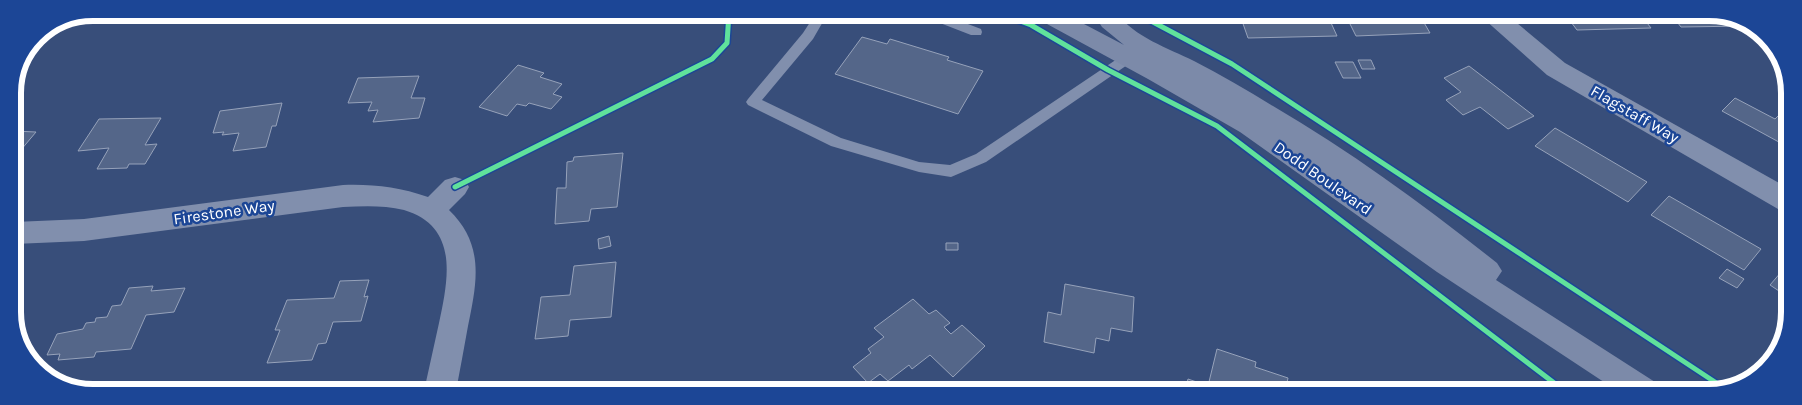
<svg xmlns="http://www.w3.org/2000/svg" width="1802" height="405" font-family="Karla,sans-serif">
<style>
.building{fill:#546689;stroke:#96a2ba}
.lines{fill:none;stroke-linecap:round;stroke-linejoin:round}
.lane{fill:#818fad;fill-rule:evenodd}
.street{fill:#818fad;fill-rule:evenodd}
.secondary{fill:#7c8aa9;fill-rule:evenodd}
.cycleway-casing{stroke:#1c4696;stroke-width:8}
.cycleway{stroke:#60e19b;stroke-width:5}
.labels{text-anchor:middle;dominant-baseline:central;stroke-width:5;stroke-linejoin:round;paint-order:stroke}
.street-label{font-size:16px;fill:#fff;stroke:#1c4696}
.rim{fill:none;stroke:#fff;stroke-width:6}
</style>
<rect width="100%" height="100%" fill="#384e7a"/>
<path class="building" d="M1327,14L1337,36L1248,38L1240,15Z
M1345,14H1419L1430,33L1356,36Z
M1565,14H1640L1651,28L1577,30Z
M1671,14H1724L1746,26L1681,27Z
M862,37L887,44L890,39L949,57L947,60L983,71L958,114L835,74Z
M1358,60H1371L1375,69H1362Z
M1335,62H1353L1361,78H1343Z
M518,65L544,73L540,77L562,84L553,94L562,97L551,109L529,103L526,106L517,104L507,116L479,107Z
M1469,66L1534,116L1508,129L1480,107L1463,115L1446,100L1461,92L1444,78Z
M419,76L411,98H425L419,118L373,122L378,110L368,111L372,102L348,103L358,78Z
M1735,98L1775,119L1783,111L1788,113V147L1722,111Z
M282,103L276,126H272L266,147L233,151L239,133L222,135L224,132L213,133L220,111Z
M161,118L145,145L157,144L145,164H129L127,168L97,169L109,148L78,151L99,119Z
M1555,128L1647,182L1628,202L1535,146Z
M13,131L36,132L15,157H13Z
M623,153L617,207L591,209L589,221L555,224L557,188H566L567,162L573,161L574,157Z
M1669,196L1761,249L1744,270L1651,215Z
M609,236L611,246L599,249L598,239Z
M946,243H958V250H946Z
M616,262L611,317L570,320L568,336L535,339L541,297L570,295L574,266Z
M1788,264V297L1770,285Z
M1727,269L1744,279L1737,288L1719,278Z
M369,280L364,297L368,296L361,321L333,322L326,343L318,344L312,360L267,363L280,330H275L287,300L334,298L340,281Z
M1065,284L1134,297L1132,332L1111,328L1109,341L1096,338L1094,353L1044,342L1048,312L1061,315Z
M153,286L151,291L185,288L174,312L146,315L131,349L96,352L94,357L58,360L60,354L47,355L57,334L83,329L86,323L95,322L96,318L107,317L112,306L121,305L129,288Z
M913,299L929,314L936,310L950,323L944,327L951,334L962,325L985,346L953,377L930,355L912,369L909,365L888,381L880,374L868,383L853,367L871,353L868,349L884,337L874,328Z
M1217,349L1256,362L1255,367L1288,378L1285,392H1185L1188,379L1208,386Z
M571,385L570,391H532V389Z"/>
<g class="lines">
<path class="lane" d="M816,13H828L813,39L762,100L841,138L919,162L950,165L976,154L1123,55H1133L1135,58L1133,61L986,162L951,177L919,172L831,146L748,105L746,102L748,99L803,33Z
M920,13H939L981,29L982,32L981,35H971L922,16Z"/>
<path class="street" d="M1480,14H1506L1565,63L1788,188V212L1778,209L1547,75L1484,19Z
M455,177L465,180L469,187L465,194L449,210C485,245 477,282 468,326C464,348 460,370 456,391H424C429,368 434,346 439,323C448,280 460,227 404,210C384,205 363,206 343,207L84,241L14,244V222L84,219L343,185C373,184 399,187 428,197L445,180Z"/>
<path class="secondary" d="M1033,13H1063L1124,45L1102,27L1093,13H1117C1134,37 1168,48 1194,61C1221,75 1247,90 1273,106C1352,152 1425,206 1497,263L1502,271L1496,280L1655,382L1660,392H1619L1437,272L1240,132L1148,79L1036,18Z"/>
<g class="cycleway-casing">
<path id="cycleway" d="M999,13L1031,25L1108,70L1217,126L1566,392
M1136,13L1232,64L1724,388
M455,187L712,59L727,43L729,13"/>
</g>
<use href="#cycleway" class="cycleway"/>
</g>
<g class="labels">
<g class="street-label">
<text transform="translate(1635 114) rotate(30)">Flagstaff Way</text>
<text transform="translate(1323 178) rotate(35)">Dodd Boulevard</text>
<text transform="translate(224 212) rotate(-8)">Firestone Way</text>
</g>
</g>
<path d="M0 0H1802V405H0ZM93 21H1709A72 72 0 0 1 1781 93V312A72 72 0 0 1 1709 384H93A72 72 0 0 1 21 312V93A72 72 0 0 1 93 21Z" fill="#1c4696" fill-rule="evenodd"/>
<path class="rim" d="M93 21H1709A72 72 0 0 1 1781 93V312A72 72 0 0 1 1709 384H93A72 72 0 0 1 21 312V93A72 72 0 0 1 93 21Z"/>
</svg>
